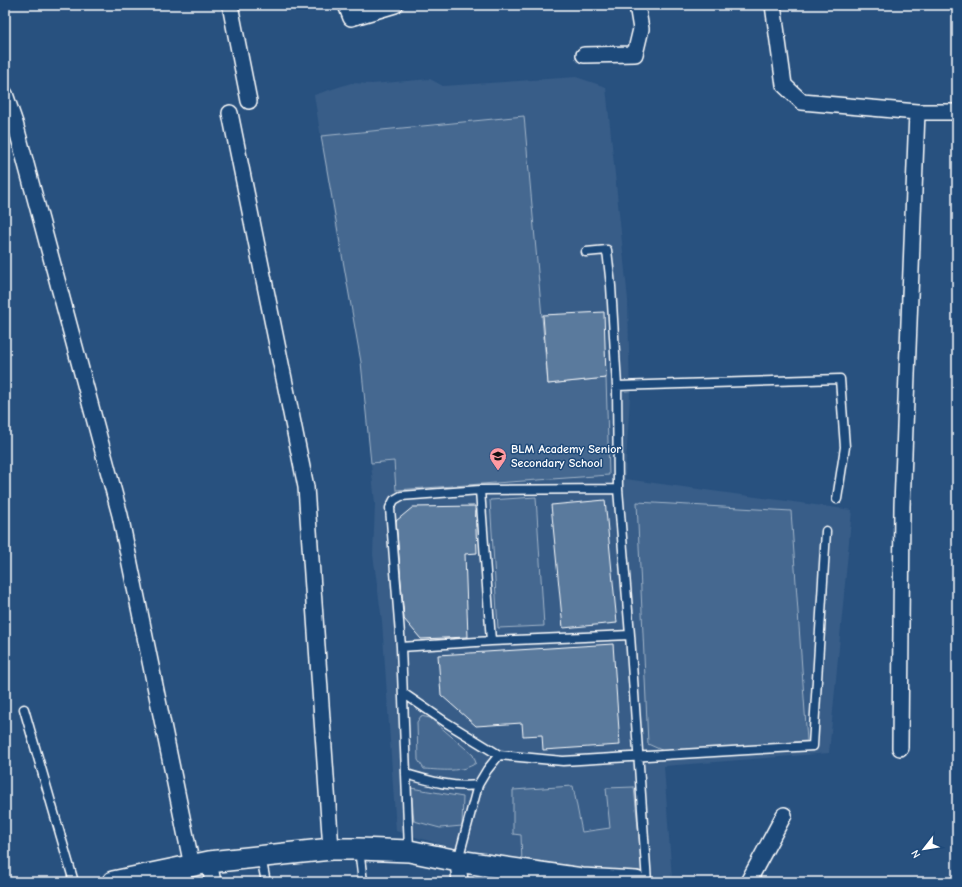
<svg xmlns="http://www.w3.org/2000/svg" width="962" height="887" font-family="'Comic Neue',sans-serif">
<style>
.built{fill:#375d88}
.green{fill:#446890;stroke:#a2b4c8}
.building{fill:#5a7a9d;stroke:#fff}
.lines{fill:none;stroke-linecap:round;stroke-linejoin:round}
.service-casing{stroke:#fff;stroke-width:11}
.minor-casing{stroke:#fff;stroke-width:18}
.secondary-casing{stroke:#fff;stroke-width:24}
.service{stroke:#1f4a7a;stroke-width:8}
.minor{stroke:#1f4a7a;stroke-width:15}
.secondary{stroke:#1f4a7a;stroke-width:21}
.labels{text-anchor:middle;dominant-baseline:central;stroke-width:3;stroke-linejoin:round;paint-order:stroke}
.poi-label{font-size:12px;font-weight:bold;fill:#fff;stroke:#1f4a7a;text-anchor:start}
</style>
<rect width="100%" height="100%" fill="#28517f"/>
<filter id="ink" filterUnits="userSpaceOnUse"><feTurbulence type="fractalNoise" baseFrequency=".025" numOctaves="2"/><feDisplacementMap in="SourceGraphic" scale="8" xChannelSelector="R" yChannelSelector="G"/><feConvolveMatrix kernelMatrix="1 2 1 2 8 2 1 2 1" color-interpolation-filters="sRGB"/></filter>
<g filter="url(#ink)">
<path class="built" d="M576,77L606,87L628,300L630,397L625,479L852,510L829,753L664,766L672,879L472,854L396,831L382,621L373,555L375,504L361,362L334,218L314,95L351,83L372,84L430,79L443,86Z"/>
<path class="green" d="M524,116L548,384L606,378L609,475L396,490L394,461L371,463L361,362L321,136Z
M536,497L544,626L498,628L490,500Z
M637,502L791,511L807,741L668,753L648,744Z
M421,716L430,718L473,755L476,763C462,773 441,770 424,769L418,760L417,722Z
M573,786L582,832L610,828L606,788L634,787L643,876L522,864L521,835L513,834V790Z
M411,788L463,797L462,826L440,828L414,821Z"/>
<path class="building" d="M604,312L606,378L548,384L543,315Z
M605,500L617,623L563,628L551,505Z
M475,506L477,553L465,554L468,637L421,639L404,619L396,521L413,507Z
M613,644L620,745L543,750L542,735L523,736L522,723L476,726L441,695L438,655Z"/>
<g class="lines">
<g class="service-casing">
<path id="service" d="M586,252L607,250L611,286L617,386L618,489L630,635L647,882
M617,386L840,379L845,447L837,499
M480,490L491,641
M401,647L491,641L630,635
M403,693L447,723L499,755
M24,709L74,882
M406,774C430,781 453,788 478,785
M359,849L363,882
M409,850L401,647L390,508L394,500L401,496L480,490L618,489
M261,857L266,882
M458,860L478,785L487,770L499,755L563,761L813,746L826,531"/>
</g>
<g class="minor-casing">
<path id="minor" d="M230,5L249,101
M346,5L351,18L395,5
M773,5L784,85L802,102L917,112H957
M584,55L635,54L641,29L637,5
M5,94L15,123L120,515L192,866
M230,113L306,487L331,849
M900,748L902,506L917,112
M458,861L460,882
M209,862L213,882
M748,882L784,815"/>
</g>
<g class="secondary-casing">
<path id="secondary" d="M113,882L209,862L331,849H359L409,851L458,861L582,879L636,882"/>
</g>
<use href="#service" class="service"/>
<use href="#minor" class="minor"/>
<use href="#secondary" class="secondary"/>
</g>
</g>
<defs>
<g id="school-pin" transform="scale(0.9)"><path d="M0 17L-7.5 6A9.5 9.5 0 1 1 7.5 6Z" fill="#ff9aa2" stroke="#1f4a7a"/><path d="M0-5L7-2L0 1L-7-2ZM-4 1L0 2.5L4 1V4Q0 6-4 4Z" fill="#111"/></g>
</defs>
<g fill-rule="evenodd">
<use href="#school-pin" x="498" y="456"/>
</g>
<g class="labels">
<g class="poi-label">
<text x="511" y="449">BLM Academy Senior<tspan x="511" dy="14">Secondary School</tspan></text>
</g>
</g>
<rect width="962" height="887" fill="none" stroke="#1f4a7a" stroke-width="20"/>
<rect x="10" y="10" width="942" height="867" fill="none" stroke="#fff" stroke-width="1.5" filter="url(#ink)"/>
<g transform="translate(924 849) rotate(239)" stroke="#1f4a7a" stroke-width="3" paint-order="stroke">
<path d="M0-3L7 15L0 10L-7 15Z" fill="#ffffff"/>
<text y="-6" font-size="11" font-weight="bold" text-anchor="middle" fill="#ffffff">N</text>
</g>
</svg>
